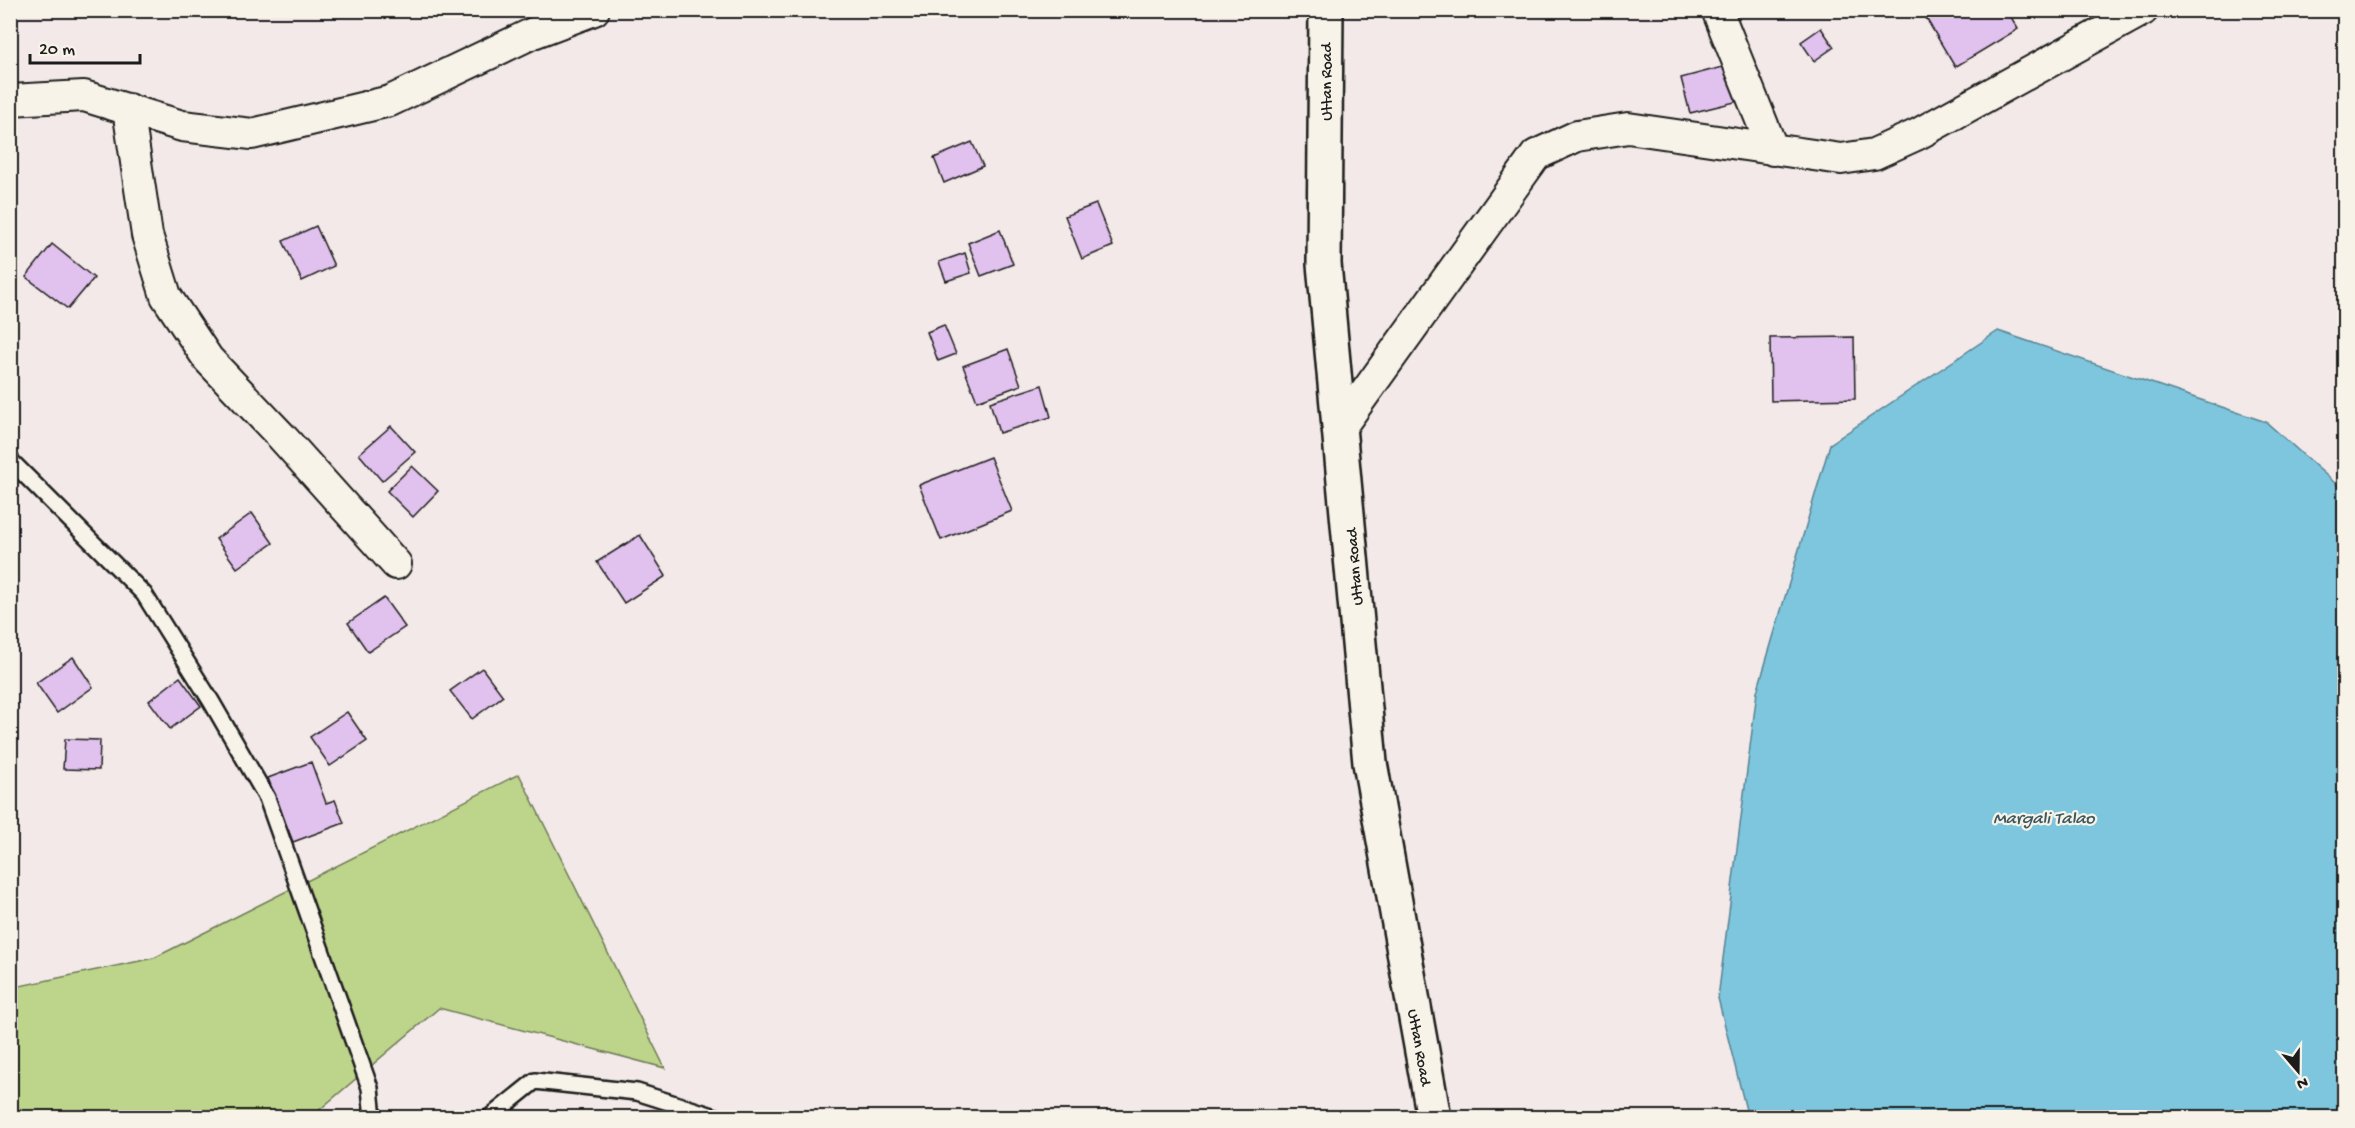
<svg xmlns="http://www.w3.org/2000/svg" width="2355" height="1128" viewBox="0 0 2355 1128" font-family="'Gochi Hand',sans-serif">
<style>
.green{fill:#bdd58b;stroke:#6c7854;stroke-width:1.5}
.water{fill:#7ec6de;stroke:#578290;stroke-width:1.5}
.building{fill:#e1c1ee;stroke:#1c1c1c;stroke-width:1.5}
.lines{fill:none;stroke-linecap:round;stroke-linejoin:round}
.service-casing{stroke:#1c1c1c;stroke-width:20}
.minor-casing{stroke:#1c1c1c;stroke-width:34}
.secondary-casing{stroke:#1c1c1c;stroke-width:38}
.service{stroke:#f7f3e8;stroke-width:15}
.minor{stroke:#f7f3e8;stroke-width:30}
.secondary{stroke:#f7f3e8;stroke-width:33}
.labels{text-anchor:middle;stroke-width:4.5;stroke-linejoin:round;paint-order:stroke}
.street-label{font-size:16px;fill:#1c1c1c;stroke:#f7f3e8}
.water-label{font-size:18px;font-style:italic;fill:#3e5860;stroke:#f7f3e8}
</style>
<rect width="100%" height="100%" fill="#f3e9e9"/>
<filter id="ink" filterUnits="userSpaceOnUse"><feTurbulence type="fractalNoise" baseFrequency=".0167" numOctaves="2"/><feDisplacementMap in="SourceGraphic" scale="12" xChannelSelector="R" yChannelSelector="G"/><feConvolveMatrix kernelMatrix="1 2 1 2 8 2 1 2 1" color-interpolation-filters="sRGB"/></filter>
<g filter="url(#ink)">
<path class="green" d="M519,774L665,1068L439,1008L311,1117H11L10,988L154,958Z"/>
<path class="water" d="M1998,331L2266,422L2344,491V1117L1750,1118L1747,1114L1718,998L1757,692L1830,444Z"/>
<path class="building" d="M1928,10H2007L2018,29L1955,67L1923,13Z
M1821,28L1834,47L1814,61L1801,42Z
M1730,65L1739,101L1690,113L1681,78Z
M972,142L983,166L944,183L934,158Z
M1096,204L1113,246L1082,259L1065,216Z
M316,226L334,266L302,281L283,241Z
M1000,230L1013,264L981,276L968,243Z
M52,244L94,278L68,309L26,277Z
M965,253L971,273L946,281L939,262Z
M944,325L956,354L938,361L927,332Z
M1854,337L1855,399L1771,401L1770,338Z
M1008,349L1021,385L977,401L963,366Z
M1042,385L1051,417L999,433L990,402Z
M391,426L415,452L382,481L359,454Z
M990,457L1012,511L941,540L919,485Z
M412,466L438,491L413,517L387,491Z
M252,513L273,543L237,568L216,539Z
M640,535L666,576L624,603L597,562Z
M384,598L405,627L368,652L348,623Z
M73,657L93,687L57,713L36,683Z
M482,668L503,696L472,719L450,691Z
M180,677L201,706L170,729L149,701Z
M347,712L367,741L330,766L310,737Z
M65,739L100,740L99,770L63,769Z
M311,762L326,803L335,800L344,823L293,842L268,778Z"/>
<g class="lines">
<g class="service-casing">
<path id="service" d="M10,460L144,594L211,701L267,798L370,1088L373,1118
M489,1118L535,1081L637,1092L719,1118"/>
</g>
<g class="minor-casing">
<path id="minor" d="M1717,10L1773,150
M10,100L84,96L182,126L252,134L390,101L533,33L594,10
M128,109L147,235L166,296L208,359L282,437L396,564
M1340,428L1536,155L1577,136L1628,128L1841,159L1874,154L1918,134L2143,10"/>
</g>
<g class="secondary-casing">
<path id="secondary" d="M1326,10L1324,264L1370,763L1434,1118"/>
</g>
<use href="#service" class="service"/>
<use href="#minor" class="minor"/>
<use href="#secondary" class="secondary"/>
</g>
</g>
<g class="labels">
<g class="street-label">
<text transform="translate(1325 82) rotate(-90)" y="6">Uttan Road</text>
<text transform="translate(1353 567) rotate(-95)" y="6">Uttan Road</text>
<text transform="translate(1421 1047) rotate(80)" y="6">Uttan Road</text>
</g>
<g class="water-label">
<text x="2044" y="823">Margali Talao</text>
</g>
</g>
<rect width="2355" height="1128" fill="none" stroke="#f7f3e8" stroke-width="36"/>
<rect x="18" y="18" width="2319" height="1092" fill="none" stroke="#1c1c1c" stroke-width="2" filter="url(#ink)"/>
<g transform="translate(2298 1071) rotate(160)" stroke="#f7f3e8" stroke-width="4.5" paint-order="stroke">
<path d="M0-4.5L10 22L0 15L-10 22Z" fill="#1c1c1c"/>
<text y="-9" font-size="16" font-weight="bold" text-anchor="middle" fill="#1c1c1c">N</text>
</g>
<path d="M30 54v9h110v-9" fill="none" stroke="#1c1c1c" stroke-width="3"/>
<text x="39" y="54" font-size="18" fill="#1c1c1c" stroke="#f7f3e8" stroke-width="4.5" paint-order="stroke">20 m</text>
</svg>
